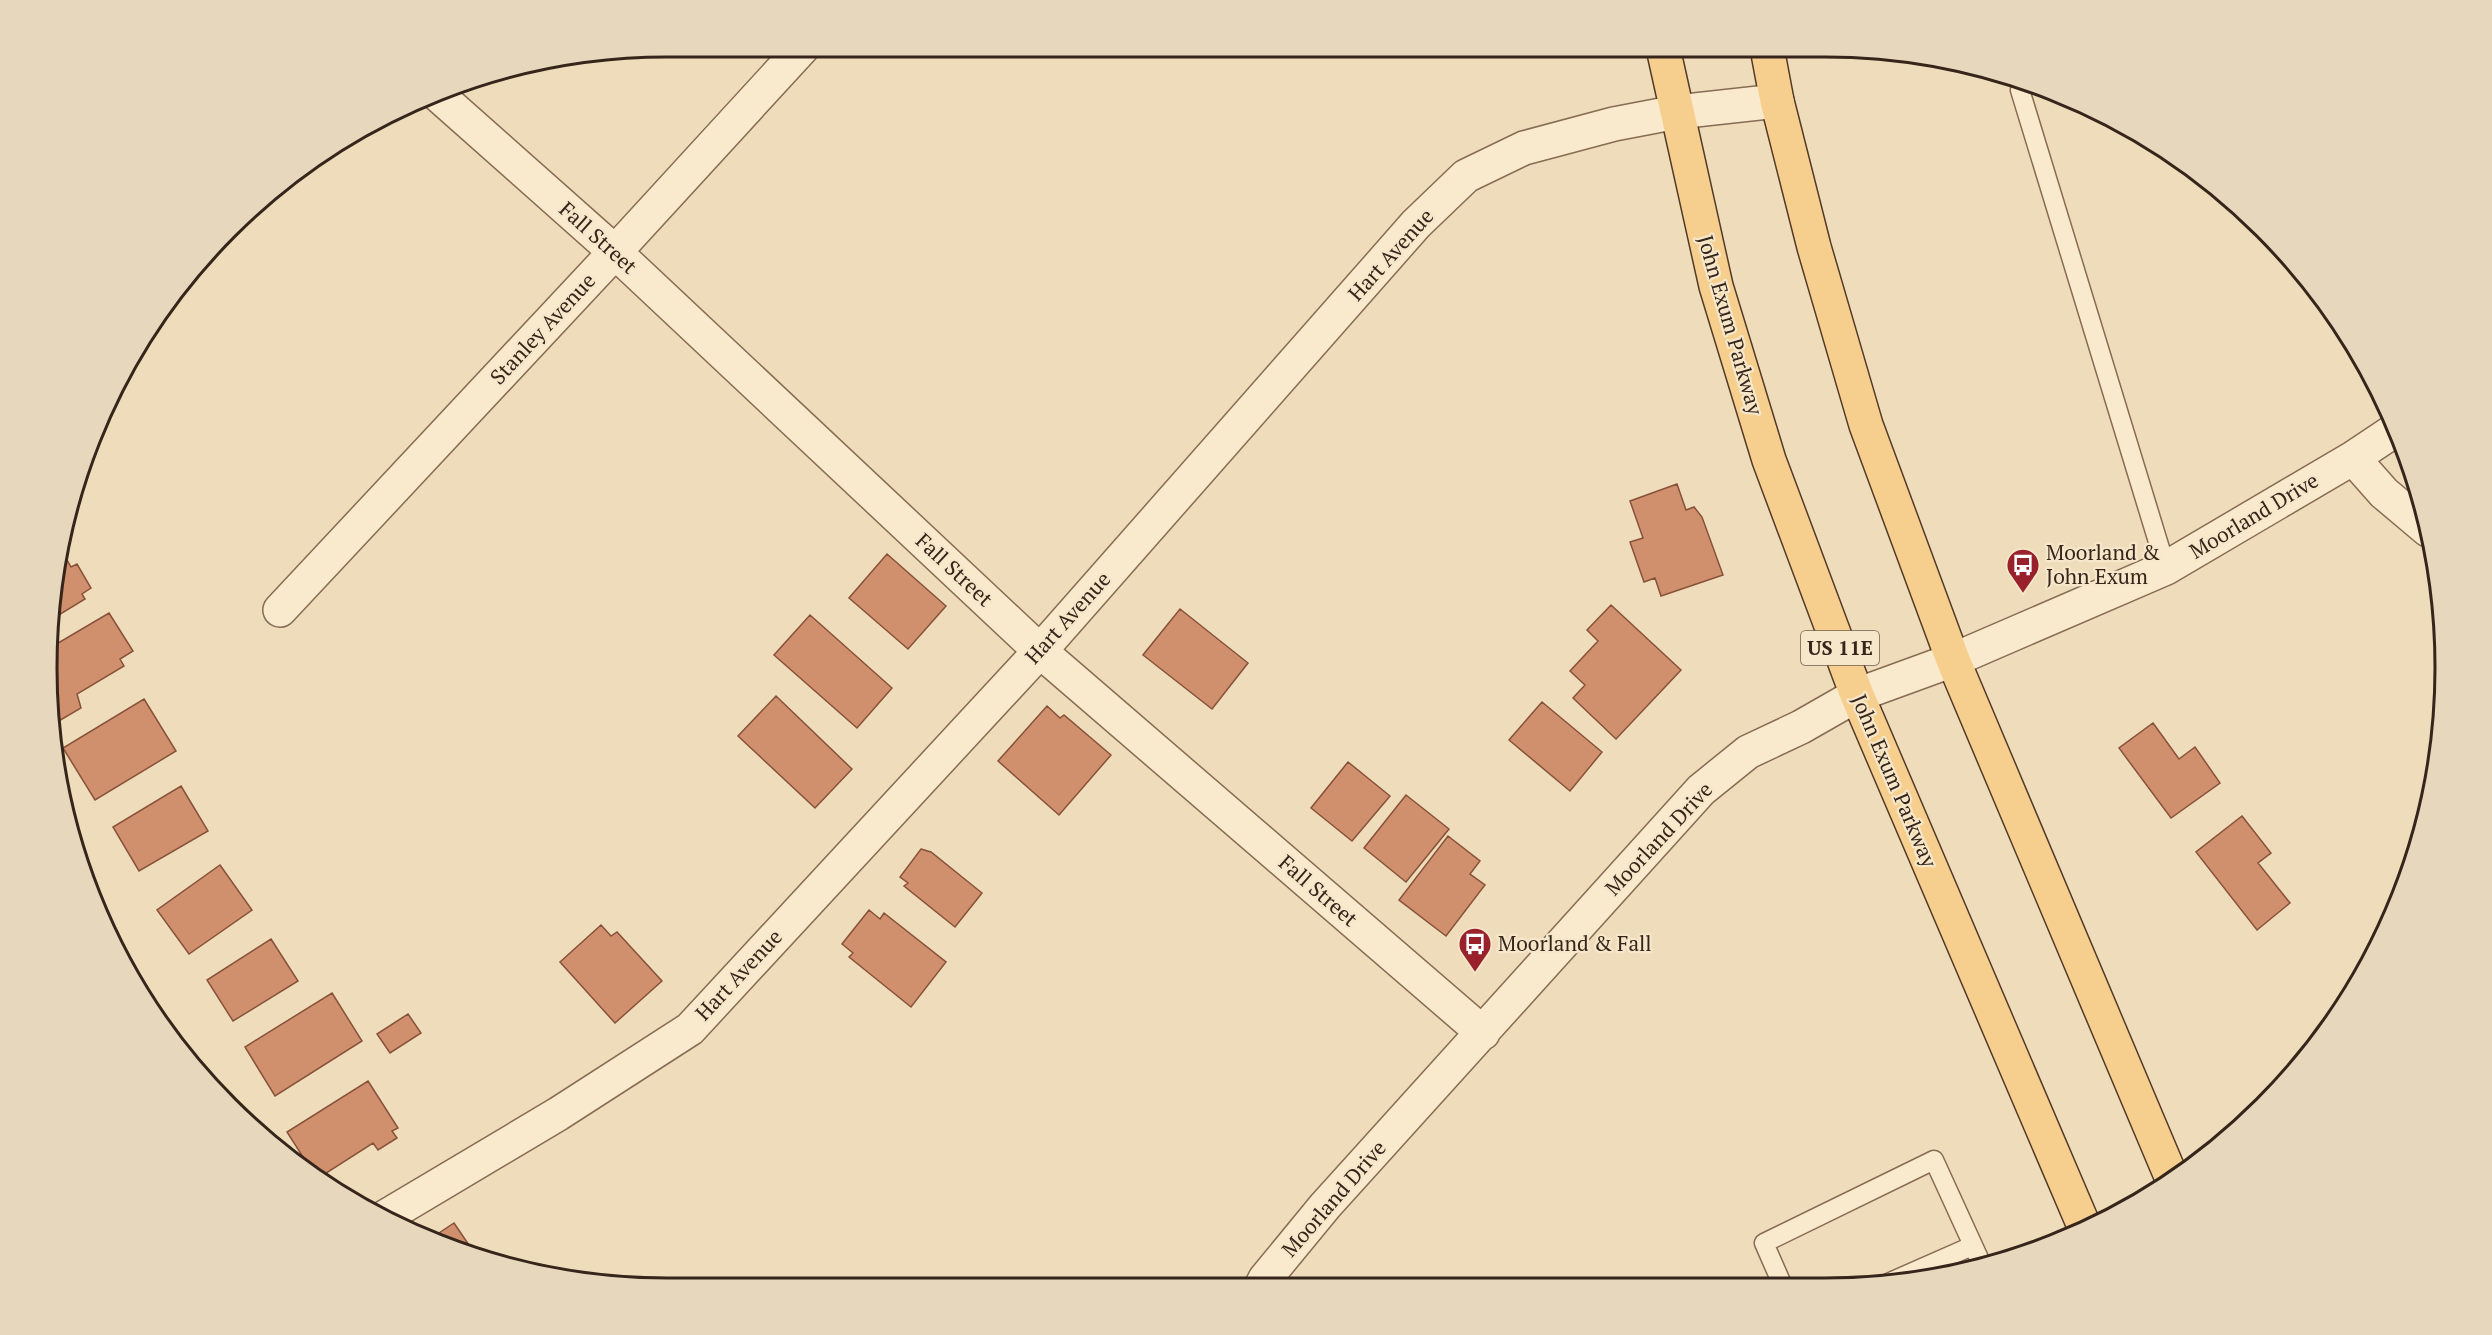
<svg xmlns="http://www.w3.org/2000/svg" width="2492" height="1335" viewBox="0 0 2492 1335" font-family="'PT Serif',serif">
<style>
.building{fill:#d0906e;stroke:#875239;stroke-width:1.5}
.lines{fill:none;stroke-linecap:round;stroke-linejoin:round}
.lane-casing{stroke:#876b54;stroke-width:21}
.street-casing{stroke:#876b54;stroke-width:36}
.primary-casing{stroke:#543a29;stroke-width:36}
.lane{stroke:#faeacd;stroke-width:18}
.street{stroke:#faeacd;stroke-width:33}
.primary{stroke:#f6cf8e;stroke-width:33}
.labels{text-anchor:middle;stroke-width:4.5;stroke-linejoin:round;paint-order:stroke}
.shield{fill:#f7e7ca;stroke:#6f5f4f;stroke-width:1.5}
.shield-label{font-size:20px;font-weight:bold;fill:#35251a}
.street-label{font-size:21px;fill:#35251a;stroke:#f7e7ca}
.poi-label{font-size:21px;fill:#35251a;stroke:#f7e7ca;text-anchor:start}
.rim{fill:none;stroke:#35251a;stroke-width:3}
</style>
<rect width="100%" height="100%" fill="#efdcba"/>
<path class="building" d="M1677,484L1686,510L1694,507L1702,517L1723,575L1661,596L1655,578L1644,582L1630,542L1643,538L1630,501Z
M61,549L71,567L77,564L91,588L82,594L85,599L49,621Z
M887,554L946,606L908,649L849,598Z
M1611,605L1681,670L1616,739L1573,698L1585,685L1570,671L1598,641L1587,630Z
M1180,609L1248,663L1212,709L1143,655Z
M109,613L133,651L120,659L124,666L77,694L81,708L52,725L48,708V649Z
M810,615L892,688L857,728L774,655Z
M776,696L852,769L815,808L738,736Z
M144,699L176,751L95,800L63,748Z
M1542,702L1602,752L1570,791L1509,740Z
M1047,706L1060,718L1064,715L1111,755L1059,815L998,761Z
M2153,723L2179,759L2195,747L2220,783L2171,818L2119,748Z
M1348,762L1390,796L1352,841L1311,808Z
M181,786L208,831L139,871L113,827Z
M1406,795L1449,829L1406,882L1364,848Z
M2242,816L2271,853L2258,863L2290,903L2257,930L2196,852Z
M1448,836L1480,861L1470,874L1485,885L1446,936L1399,900Z
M921,849L931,852L982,893L955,927L904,886L908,883L900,877Z
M220,865L252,910L189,954L157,910Z
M869,910L880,919L884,913L946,962L911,1007L849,957L853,953L842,944Z
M601,925L611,936L617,932L662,981L615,1023L560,962Z
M271,939L298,981L233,1021L207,980Z
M332,993L362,1041L275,1096L245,1047Z
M408,1014L421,1033L390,1053L377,1034Z
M368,1081L398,1128L392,1131L397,1138L378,1150L373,1143L317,1179L287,1132Z
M454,1223L475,1254L433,1237Z"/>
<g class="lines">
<g class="lane-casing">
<path id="lane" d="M2020,90L2166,568
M1888,1283L1972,1246
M1782,1284L1764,1243L1934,1160L1982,1265"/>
</g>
<g class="street-casing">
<path id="street" d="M437,94L615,252L1040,651L1483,1033
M2353,458L2384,493L2428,530
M280,610L615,252L803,47
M385,1217L558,1114L690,1029L1040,651L1416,224L1466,176L1524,148L1614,124L1677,112L1777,101
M1262,1285L1265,1279L1325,1206L1701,790L1748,752L1801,727L1857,695L1953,660L2166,568L2353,458L2395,430"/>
</g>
<g class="primary-casing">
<path id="primary" d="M1663,48L1716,286L1769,460L1857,695L2084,1226
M1767,48L1777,101L1814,247L1866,425L1953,660L2173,1181"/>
</g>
<use href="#lane" class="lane"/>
<use href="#street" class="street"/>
<use href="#primary" class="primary"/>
</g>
<defs>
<g id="bus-pin" transform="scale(1.725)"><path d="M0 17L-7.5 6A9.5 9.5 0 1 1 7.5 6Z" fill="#98212b" stroke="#f7e7ca"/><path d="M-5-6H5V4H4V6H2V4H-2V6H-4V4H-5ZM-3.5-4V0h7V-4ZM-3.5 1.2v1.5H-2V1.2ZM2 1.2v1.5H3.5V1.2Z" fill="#fff"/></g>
</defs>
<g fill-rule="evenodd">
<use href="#bus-pin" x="2023" y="565"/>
<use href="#bus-pin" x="1475" y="944"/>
</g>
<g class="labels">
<rect class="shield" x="1801" y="631" width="78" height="34" rx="4.5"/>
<g class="shield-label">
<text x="1840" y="655">US 11E</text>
</g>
<g class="street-label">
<text transform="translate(598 238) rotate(42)" y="7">Fall Street</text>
<text transform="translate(1391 255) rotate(-48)" y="7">Hart Avenue</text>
<text transform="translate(1730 325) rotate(74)" y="7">John Exum Parkway</text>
<text transform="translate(543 329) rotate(-47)" y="7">Stanley Avenue</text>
<text transform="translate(2254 516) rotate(-31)" y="7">Moorland Drive</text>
<text transform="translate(954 570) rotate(43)" y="7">Fall Street</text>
<text transform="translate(1068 618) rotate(-48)" y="7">Hart Avenue</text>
<text transform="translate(1894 781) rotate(67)" y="7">John Exum Parkway</text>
<text transform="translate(1659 839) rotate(-47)" y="7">Moorland Drive</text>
<text transform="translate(1318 891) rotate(41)" y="7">Fall Street</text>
<text transform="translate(739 975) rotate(-47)" y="7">Hart Avenue</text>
<text transform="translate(1334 1199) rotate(-49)" y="7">Moorland Drive</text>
</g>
<g class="poi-label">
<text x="2046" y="560">Moorland &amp;<tspan x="2046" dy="24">John Exum</tspan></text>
<text x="1498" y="951">Moorland &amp; Fall</text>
</g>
</g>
<path d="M0 0H2492V1335H0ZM667 57H1825A610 610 0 0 1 2435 667V668A610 610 0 0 1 1825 1278H667A610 610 0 0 1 57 668V667A610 610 0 0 1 667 57Z" fill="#e7d7bc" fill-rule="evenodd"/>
<path class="rim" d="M667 57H1825A610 610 0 0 1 2435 667V668A610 610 0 0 1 1825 1278H667A610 610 0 0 1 57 668V667A610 610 0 0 1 667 57Z"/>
</svg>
